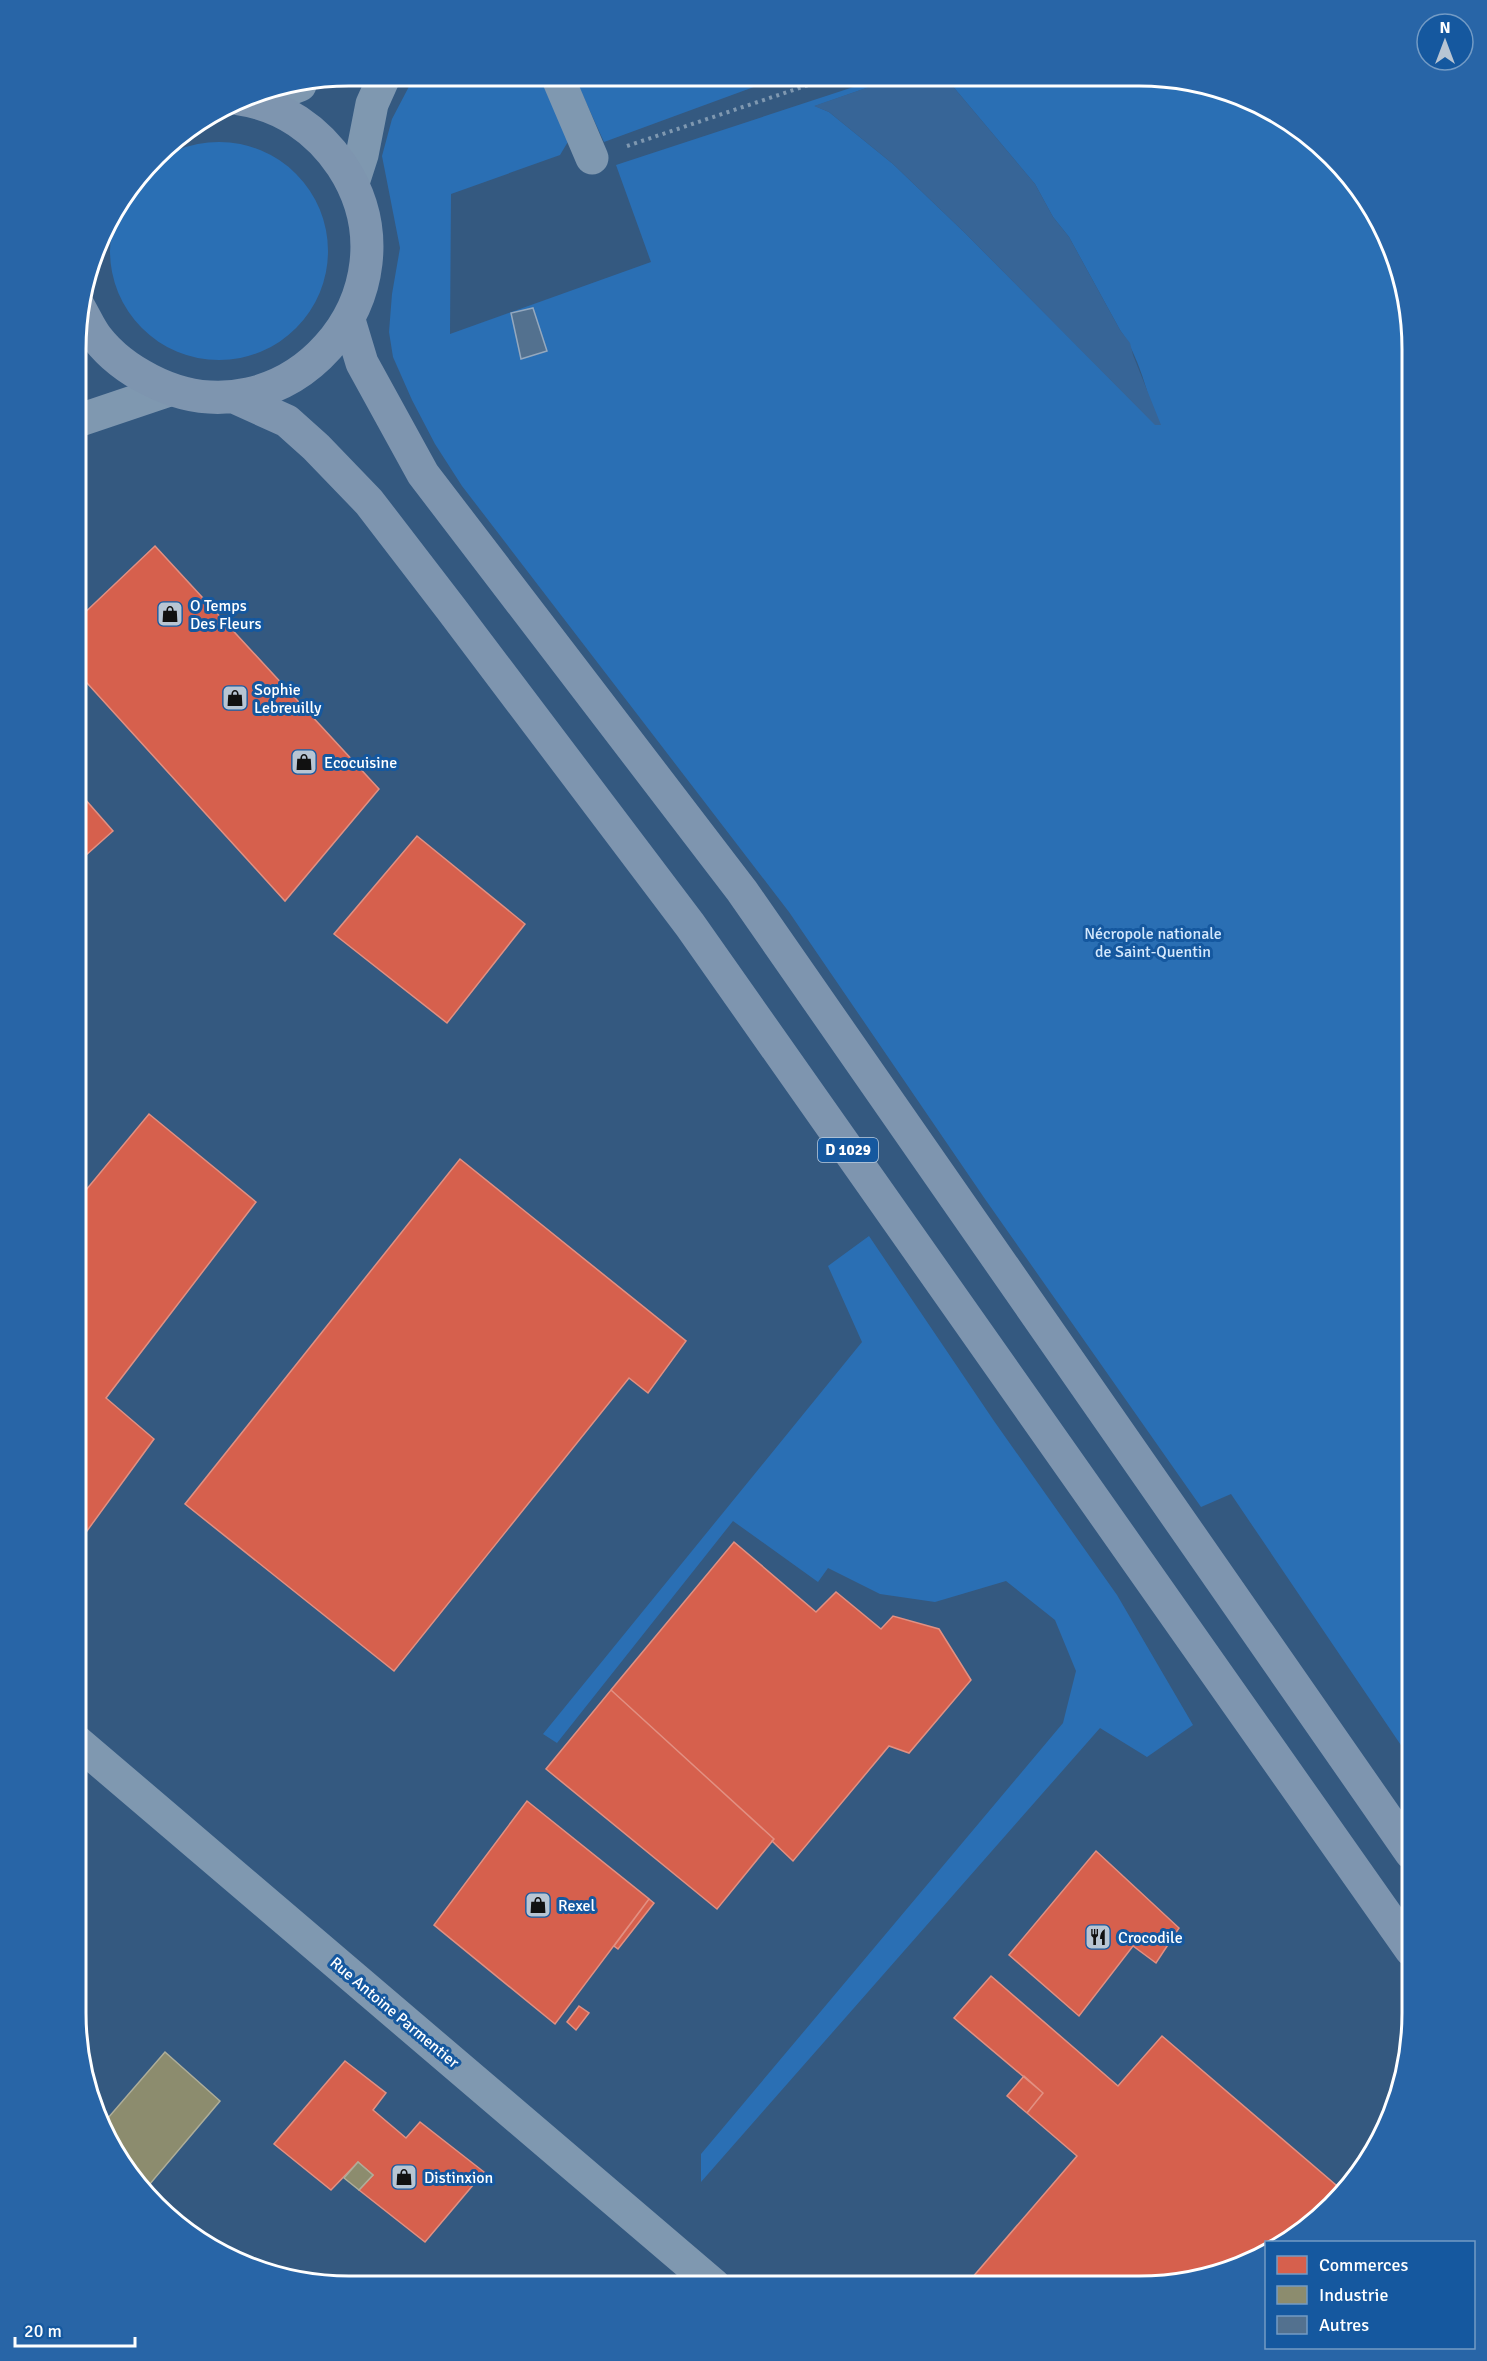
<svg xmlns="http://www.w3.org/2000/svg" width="1487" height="2361" viewBox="0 0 1487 2361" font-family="Signika,sans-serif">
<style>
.green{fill:#2a6fb4}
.water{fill:#376597}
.shops{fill:#d6604d;stroke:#e29082;stroke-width:1.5}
.industry{fill:#8c8c6e;stroke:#aeae9a;stroke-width:1.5}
.building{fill:#53718f;stroke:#94a8be;stroke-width:1.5}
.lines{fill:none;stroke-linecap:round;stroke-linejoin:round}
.path{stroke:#7f98b0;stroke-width:4;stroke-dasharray:3 4.5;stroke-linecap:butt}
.minor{stroke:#7f98b0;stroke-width:33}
.major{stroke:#7e95af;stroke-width:33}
.labels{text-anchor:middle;stroke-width:6;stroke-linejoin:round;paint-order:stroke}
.shield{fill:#15589f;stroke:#b9cde2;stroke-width:1.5}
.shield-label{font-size:15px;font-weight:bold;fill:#fff}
.poi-label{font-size:16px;fill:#fff;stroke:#15589f;text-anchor:start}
.park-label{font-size:16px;fill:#d5e9fd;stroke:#15589f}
.street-label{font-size:16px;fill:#fff;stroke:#15589f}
.rim{fill:none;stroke:#fff;stroke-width:3}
</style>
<rect width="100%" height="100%" fill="#345980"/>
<path class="green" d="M415,75L544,76L569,140L560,155L451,194L450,334L651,262L616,165L884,77H898L815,106L829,112L893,164L965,233L1156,425C1149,395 1138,354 1120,330L1069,237L1053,217L1035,184L945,77H1174L1243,96L1305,132L1356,182L1391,244L1412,349L1411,1760L1231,1494L1201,1507L985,1199L789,912L462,486L435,444L412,400L393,357L389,332L392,294L400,248L382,156L392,119Z
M574,76H784L604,142Z
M110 251a109 109 0 1 1 218 0a109 109 0 1 1-218 0Z
M869,1236L994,1421L1117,1595L1193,1725L1147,1757L1100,1728L701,2182V2154L1063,1723L1076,1671L1055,1620L1006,1581L935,1602L880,1594L828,1568L818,1582L733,1521L557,1743L543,1734L862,1342L828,1266Z"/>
<path class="water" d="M898,77H945L1035,184L1053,217L1069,237L1120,330L1130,343L1133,355L1161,425H1155L965,233L893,164L829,112L814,106Z"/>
<path class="shops" d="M155,546L379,789L285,901L77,672V620Z
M77,790L113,831L77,863Z
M417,836L525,924L447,1023L334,934Z
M149,1114L256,1202L106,1398L154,1439L76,1546V1202Z
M460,1159L686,1341L648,1393L629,1378L394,1671L185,1504Z
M734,1542L816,1612L836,1592L881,1629L893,1616L939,1629L971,1680L909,1753L889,1746L793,1861L772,1841L774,1839L611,1690Z
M611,1690L774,1839L717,1909L546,1769Z
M527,1801L649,1899L555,2024L434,1925Z
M1096,1851L1179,1928L1156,1963L1133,1946L1079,2016L1009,1955Z
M649,1899L654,1903L618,1949L614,1946Z
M991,1976L1118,2086L1162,2036L1343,2191L1305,2230L1282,2242H1266V2252L1243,2265L1139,2286H965L1077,2156L1027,2113L1043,2093L954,2018Z
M579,2006L589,2013L576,2030L567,2022Z
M345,2061L386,2093L373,2110L406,2138L420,2122L484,2172L425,2242L359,2190L373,2175L358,2162L331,2190L274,2144Z
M1024,2076L1043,2093L1027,2113L1007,2096Z"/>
<path class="industry" d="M165,2052L220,2101L144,2191L132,2179L101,2126Z
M358,2162L373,2175L359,2190L344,2178Z"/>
<path class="building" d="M533,308L547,351L521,359L511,313Z"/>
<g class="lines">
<path class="path" d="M627,146L835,76"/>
<path class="minor" d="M557,76L592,158
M256,102L300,85
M353,183L362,155L372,104L385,75
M77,421L169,390
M75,1740L714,2285"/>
<path class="major" d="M79,307C85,317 90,329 97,338C111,356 130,370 150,380C285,450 425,293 342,166C318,130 282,105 239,99
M349,320L362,363L423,474L742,891L1411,1853
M234,397L287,421L316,447L369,502L452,610L690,925L1411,1950"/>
</g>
<defs>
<g id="shop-square" transform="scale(1.35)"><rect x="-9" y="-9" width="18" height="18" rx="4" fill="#b8c5d3" stroke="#15589f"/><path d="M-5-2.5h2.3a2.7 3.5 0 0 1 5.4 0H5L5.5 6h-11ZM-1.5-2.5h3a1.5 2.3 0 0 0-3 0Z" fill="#111"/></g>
<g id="restaurant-square" transform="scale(1.35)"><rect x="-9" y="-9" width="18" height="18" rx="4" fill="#b8c5d3" stroke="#15589f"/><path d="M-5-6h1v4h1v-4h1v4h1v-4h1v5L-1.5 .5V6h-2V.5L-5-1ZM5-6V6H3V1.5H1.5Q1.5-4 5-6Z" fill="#111"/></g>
</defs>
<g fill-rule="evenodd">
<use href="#shop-square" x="170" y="614"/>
<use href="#shop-square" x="235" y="698"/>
<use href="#shop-square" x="304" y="762"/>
<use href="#shop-square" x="538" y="1905"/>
<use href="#restaurant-square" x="1098" y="1937"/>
<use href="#shop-square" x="404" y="2177"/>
</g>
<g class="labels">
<rect class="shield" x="818" y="1138" width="60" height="24" rx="4.5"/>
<g class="shield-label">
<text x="848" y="1155">D 1029</text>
</g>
<g class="poi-label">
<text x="190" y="611">O Temps<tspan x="190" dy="18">Des Fleurs</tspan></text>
<text x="254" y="695">Sophie<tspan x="254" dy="18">Lebreuilly</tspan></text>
<text x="324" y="768">Ecocuisine</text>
<text x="558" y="1911">Rexel</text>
<text x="1118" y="1943">Crocodile</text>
<text x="424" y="2183">Distinxion</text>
</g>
<g class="park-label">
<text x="1153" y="939">Nécropole nationale<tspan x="1153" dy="18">de Saint-Quentin</tspan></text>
</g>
<g class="street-label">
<text transform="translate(395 2012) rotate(40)" y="6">Rue Antoine Parmentier</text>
</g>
</g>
<path d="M0 0H1487V2361H0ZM349 86H1139A263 263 0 0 1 1402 349V2013A263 263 0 0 1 1139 2276H349A263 263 0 0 1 86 2013V349A263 263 0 0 1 349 86Z" fill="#2865a7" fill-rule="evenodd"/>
<path class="rim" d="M349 86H1139A263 263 0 0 1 1402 349V2013A263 263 0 0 1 1139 2276H349A263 263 0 0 1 86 2013V349A263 263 0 0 1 349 86Z"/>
<rect x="1265" y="2241" width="210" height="108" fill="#15589f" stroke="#739bc5" stroke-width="1.5"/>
<rect x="1277" y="2256" width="30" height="18" fill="#d6604d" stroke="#739bc5" stroke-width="1.5"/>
<text x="1319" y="2271" font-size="18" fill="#ffffff">Commerces</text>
<rect x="1277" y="2286" width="30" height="18" fill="#8c8c6e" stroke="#739bc5" stroke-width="1.5"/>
<text x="1319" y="2301" font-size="18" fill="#ffffff">Industrie</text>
<rect x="1277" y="2316" width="30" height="18" fill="#53718f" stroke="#739bc5" stroke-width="1.5"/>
<text x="1319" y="2331" font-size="18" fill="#ffffff">Autres</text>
<g transform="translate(1445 42)"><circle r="28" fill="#15589f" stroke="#739bc5" stroke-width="1.5"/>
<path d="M0-4.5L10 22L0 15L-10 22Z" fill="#b8c5d3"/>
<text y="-9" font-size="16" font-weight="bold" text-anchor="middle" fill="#ffffff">N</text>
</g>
<path d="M15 2337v9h120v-9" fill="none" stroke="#ffffff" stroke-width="3"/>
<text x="24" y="2337" font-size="18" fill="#ffffff" stroke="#15589f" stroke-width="4.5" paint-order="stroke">20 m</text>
</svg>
